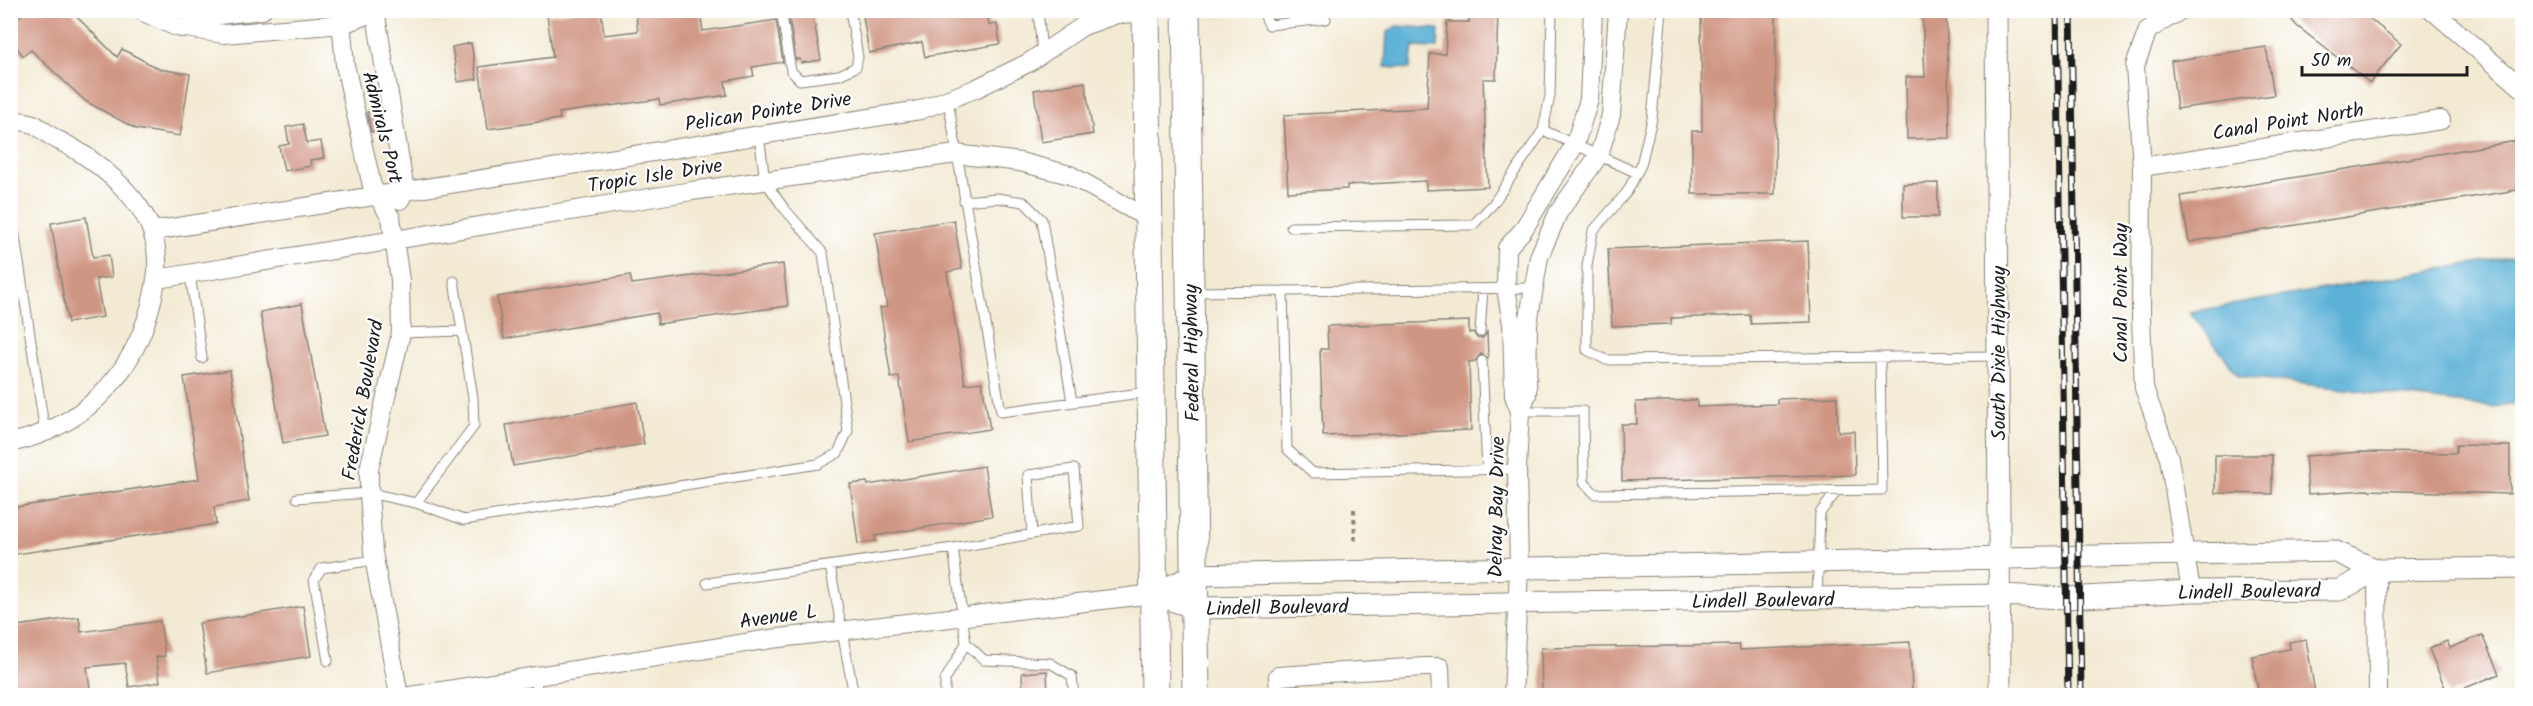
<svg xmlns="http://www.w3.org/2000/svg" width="2533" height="706" viewBox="0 0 2533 706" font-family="Kalam,sans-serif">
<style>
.water{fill:#5bb1d7;stroke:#3c667a;stroke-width:1.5}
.building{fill:#d09684}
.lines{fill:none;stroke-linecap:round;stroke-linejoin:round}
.service-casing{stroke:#888378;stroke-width:11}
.minor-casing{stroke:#888378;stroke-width:20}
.tertiary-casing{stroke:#888378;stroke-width:23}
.primary-casing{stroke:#888378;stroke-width:29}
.path{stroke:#888378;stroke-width:4;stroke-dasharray:4.5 4.5;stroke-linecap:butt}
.service{stroke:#fff;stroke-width:9}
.minor{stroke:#fff;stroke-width:18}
.tertiary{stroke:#fff;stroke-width:21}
.primary{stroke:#fff;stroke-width:27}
.rail-casing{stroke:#1c1c1c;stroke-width:7}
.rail{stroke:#fff;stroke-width:4.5;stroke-dasharray:14;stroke-linecap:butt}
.labels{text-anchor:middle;stroke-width:4.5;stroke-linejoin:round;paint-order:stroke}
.street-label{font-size:20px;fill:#1c1c1c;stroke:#fff}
</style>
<rect width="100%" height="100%" fill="#fff"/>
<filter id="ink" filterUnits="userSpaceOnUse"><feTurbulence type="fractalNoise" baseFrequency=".0167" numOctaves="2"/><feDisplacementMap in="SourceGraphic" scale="12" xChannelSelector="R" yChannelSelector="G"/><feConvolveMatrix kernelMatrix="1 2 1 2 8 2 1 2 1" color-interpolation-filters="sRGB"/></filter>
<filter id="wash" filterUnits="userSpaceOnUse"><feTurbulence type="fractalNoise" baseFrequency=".008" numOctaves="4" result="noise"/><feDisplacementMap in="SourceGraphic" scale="24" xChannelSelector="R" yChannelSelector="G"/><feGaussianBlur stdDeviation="1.35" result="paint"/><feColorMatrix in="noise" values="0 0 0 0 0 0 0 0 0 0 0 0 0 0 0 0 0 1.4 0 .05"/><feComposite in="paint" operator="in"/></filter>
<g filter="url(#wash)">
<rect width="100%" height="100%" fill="#f3ead4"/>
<path class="water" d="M1397,26L1439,29L1438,48L1413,47L1410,69L1385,67L1387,33Z
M2522,255V404L2491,407L2239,376L2190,312Z"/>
<g id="blocks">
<path class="building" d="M29,10H70L117,57L122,49L159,69L190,74L180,136L136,129L85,101L31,50L23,56L10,38V23Z
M583,10H601L604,35L638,31L635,10H700L703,31L776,20L783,62L752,67L754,76L725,81L727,95L660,105L659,99L559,113L560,119L488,129L479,67L553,57L547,15Z
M791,10H812L821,60L801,63L800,59L796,60L789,18H793Z
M862,10H987L989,25L997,24L1000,44L925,57L922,42L869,53Z
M1469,10H1498L1496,79H1483L1488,187L1426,190V181L1347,185V189L1288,192L1284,115L1427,108L1430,54H1445L1447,22H1469Z
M1701,10H1776L1775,194H1692V131H1702Z
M1922,10H1946L1950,138L1907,139L1906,77H1925Z
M2283,10H2359L2401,44L2370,83L2297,26Z
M471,43L477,79L458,82L452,47Z
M2266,47L2274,95L2177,109L2171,61Z
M1085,82L1093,134L1041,142L1034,90Z
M380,110L383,130L371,132L367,112Z
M303,124L307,143L321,141L324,158L310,160L311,166L284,171L279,146L289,144L286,127Z
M2523,140V189L2189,242L2181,196Z
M1938,183V217H1903V184Z
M86,217L93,257L109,255L112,277L96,279L103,317L68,323L51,223Z
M954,220L962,269L947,272L965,384L982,382L990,429L909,442L899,377L891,378L880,308L887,307L875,233Z
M1808,241L1811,322L1751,324L1750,315L1671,318V324L1612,326L1608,249Z
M783,264L788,306L658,324L657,313L504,339L497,297L630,275L632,284Z
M302,304L325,436L283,443L260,312Z
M1469,321V333L1473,332L1477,338H1483L1487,332L1488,358L1481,354L1475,361L1469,362L1471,430L1323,436L1320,349H1328L1327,326Z
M230,370L249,501L214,507L216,524L10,555V508L199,479L184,377Z
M1837,397L1838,432L1854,431L1855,475L1622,481L1621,424H1637L1636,402L1697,400V407L1777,404V399Z
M637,402L644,444L513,466L506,425Z
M2456,445L2510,446V494L2365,490L2308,494L2305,456L2361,452L2456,453Z
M2215,455H2272V494L2215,493Z
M984,466L992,516L875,536L876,541L858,544L850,484L867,482L868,485Z
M303,606L311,656L207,673L199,623Z
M79,617L81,632L160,621L165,656L156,657L160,682L129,687L125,663L87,667L91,696H10V627Z
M2482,635L2499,674L2448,695L2429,649L2447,641L2450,648Z
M2306,639L2315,693L2259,696L2252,656L2290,649L2289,642Z
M1910,642L1912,692L1845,696H1542L1541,648L1739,645L1740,650Z
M1047,671L1048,696H1023L1022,673Z"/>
</g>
</g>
<g filter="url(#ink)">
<use href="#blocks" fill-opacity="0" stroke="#888378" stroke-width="1.5"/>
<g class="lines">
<g class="service-casing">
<path id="service" d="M781,10L791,71L800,80L839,75L856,67L858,57L850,10
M1038,10L1042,53
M1082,10L1083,26
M1262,10L1269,25L1326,19
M1662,10L1652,119L1641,165L1627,192L1593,231L1587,266V350L1606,360L1998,356
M948,100L1001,412L1148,392
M1543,130L1637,173
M964,201L997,198L1024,202L1042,220L1072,402
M10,204L45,433
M1291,227L1473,225L1493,204L1543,130L1550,96L1552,10
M190,274L202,358
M1283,291L1534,288
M1194,292L1283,291L1287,449L1313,473L1517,469
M1480,332L1483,289
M401,333L462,331
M1482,361L1487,470
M1520,411H1583L1584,482L1595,494L1882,490L1880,357
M297,498L369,493L416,503L464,520L818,464L838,453L848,431L823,253L783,207L765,181L759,135
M416,503L474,426L473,398L454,281
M830,566L854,696
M707,583L953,548L1079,526L1074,469L1028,475L1032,534
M1817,599L1820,513L1837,491
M966,643L984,660L1050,663L1072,676L1074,696
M328,661L314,579L322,568L374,560
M535,676L538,696
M945,696V680L966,643L953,548"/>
</g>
<g class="minor-casing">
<path id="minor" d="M139,10L174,26L224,34L342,24L380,10
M340,10L345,65L372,186L391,218L400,280L401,333L369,469V493L373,552L399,696
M375,10L405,191L400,200
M2181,10L2148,30L2135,66L2142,167L2141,318L2144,388L2169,458L2191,591
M2432,10L2522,88
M181,28L210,16L262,10
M10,120C18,121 26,121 33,124C42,128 50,137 60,141C94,158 140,195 152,232C161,259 157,282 150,308C131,378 81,428 10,443
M2142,167L2441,120
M152,231L920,110L975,89L1028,63L1083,26L1117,14L1146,13
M157,279L692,191L956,154L1020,162L1070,175L1149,219
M1520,411L1514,396L1512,324L1506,288L1507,248L1523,230L1575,144L1589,100L1593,10
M2377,570L2378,696
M410,696L771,639L1154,594
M1279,696L1278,676L1425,667H1440L1441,696
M1513,696L1519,568L1517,469L1520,411L1527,395L1528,324L1539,257L1558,213L1599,155L1611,115L1618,10"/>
</g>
<g class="tertiary-casing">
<path id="tertiary" d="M1996,10L2000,696
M1154,594L1194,575L2334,551L2377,570L2522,568
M1154,594L1195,608L1999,595L2066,598L2191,591L2340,590L2377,570"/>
</g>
<g class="primary-casing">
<path id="primary" d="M1146,10L1155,696
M1186,10L1196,696"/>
</g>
<path class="path" d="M1354,509L1355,545"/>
<use href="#service" class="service"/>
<use href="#minor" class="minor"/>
<use href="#tertiary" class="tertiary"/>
<use href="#primary" class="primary"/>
<g class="rail-casing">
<path id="rail" d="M2057,10L2068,696
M2071,10L2081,696"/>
</g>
<use href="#rail" class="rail"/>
</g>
</g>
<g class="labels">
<g class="street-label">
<text transform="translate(768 111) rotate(-9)" y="7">Pelican Pointe Drive</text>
<text transform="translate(2288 121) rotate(-9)" y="7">Canal Point North</text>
<text transform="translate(383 127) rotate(76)" y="7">Admirals Port</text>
<text transform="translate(655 175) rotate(-9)" y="7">Tropic Isle Drive</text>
<text transform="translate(2120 293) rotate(-90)" y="7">Canal Point Way</text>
<text transform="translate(1191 353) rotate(-91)" y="7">Federal Highway</text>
<text transform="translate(1998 353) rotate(-90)" y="7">South Dixie Highway</text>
<text transform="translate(362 400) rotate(-80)" y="7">Frederick Boulevard</text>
<text transform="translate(1496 507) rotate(-89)" y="7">Delray Bay Drive</text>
<text transform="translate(2249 591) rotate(-1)" y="7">Lindell Boulevard</text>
<text transform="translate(1763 600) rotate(-1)" y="7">Lindell Boulevard</text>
<text transform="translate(1277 607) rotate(-1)" y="7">Lindell Boulevard</text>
<text transform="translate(778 616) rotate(-8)" y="7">Avenue L</text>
</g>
</g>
<rect width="2533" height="706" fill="none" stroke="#fff" stroke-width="36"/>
<path d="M2302 66v9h165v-9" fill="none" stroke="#1c1c1c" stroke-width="3"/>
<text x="2311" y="66" font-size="18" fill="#1c1c1c" stroke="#ffffff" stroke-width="4.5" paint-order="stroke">50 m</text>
</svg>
